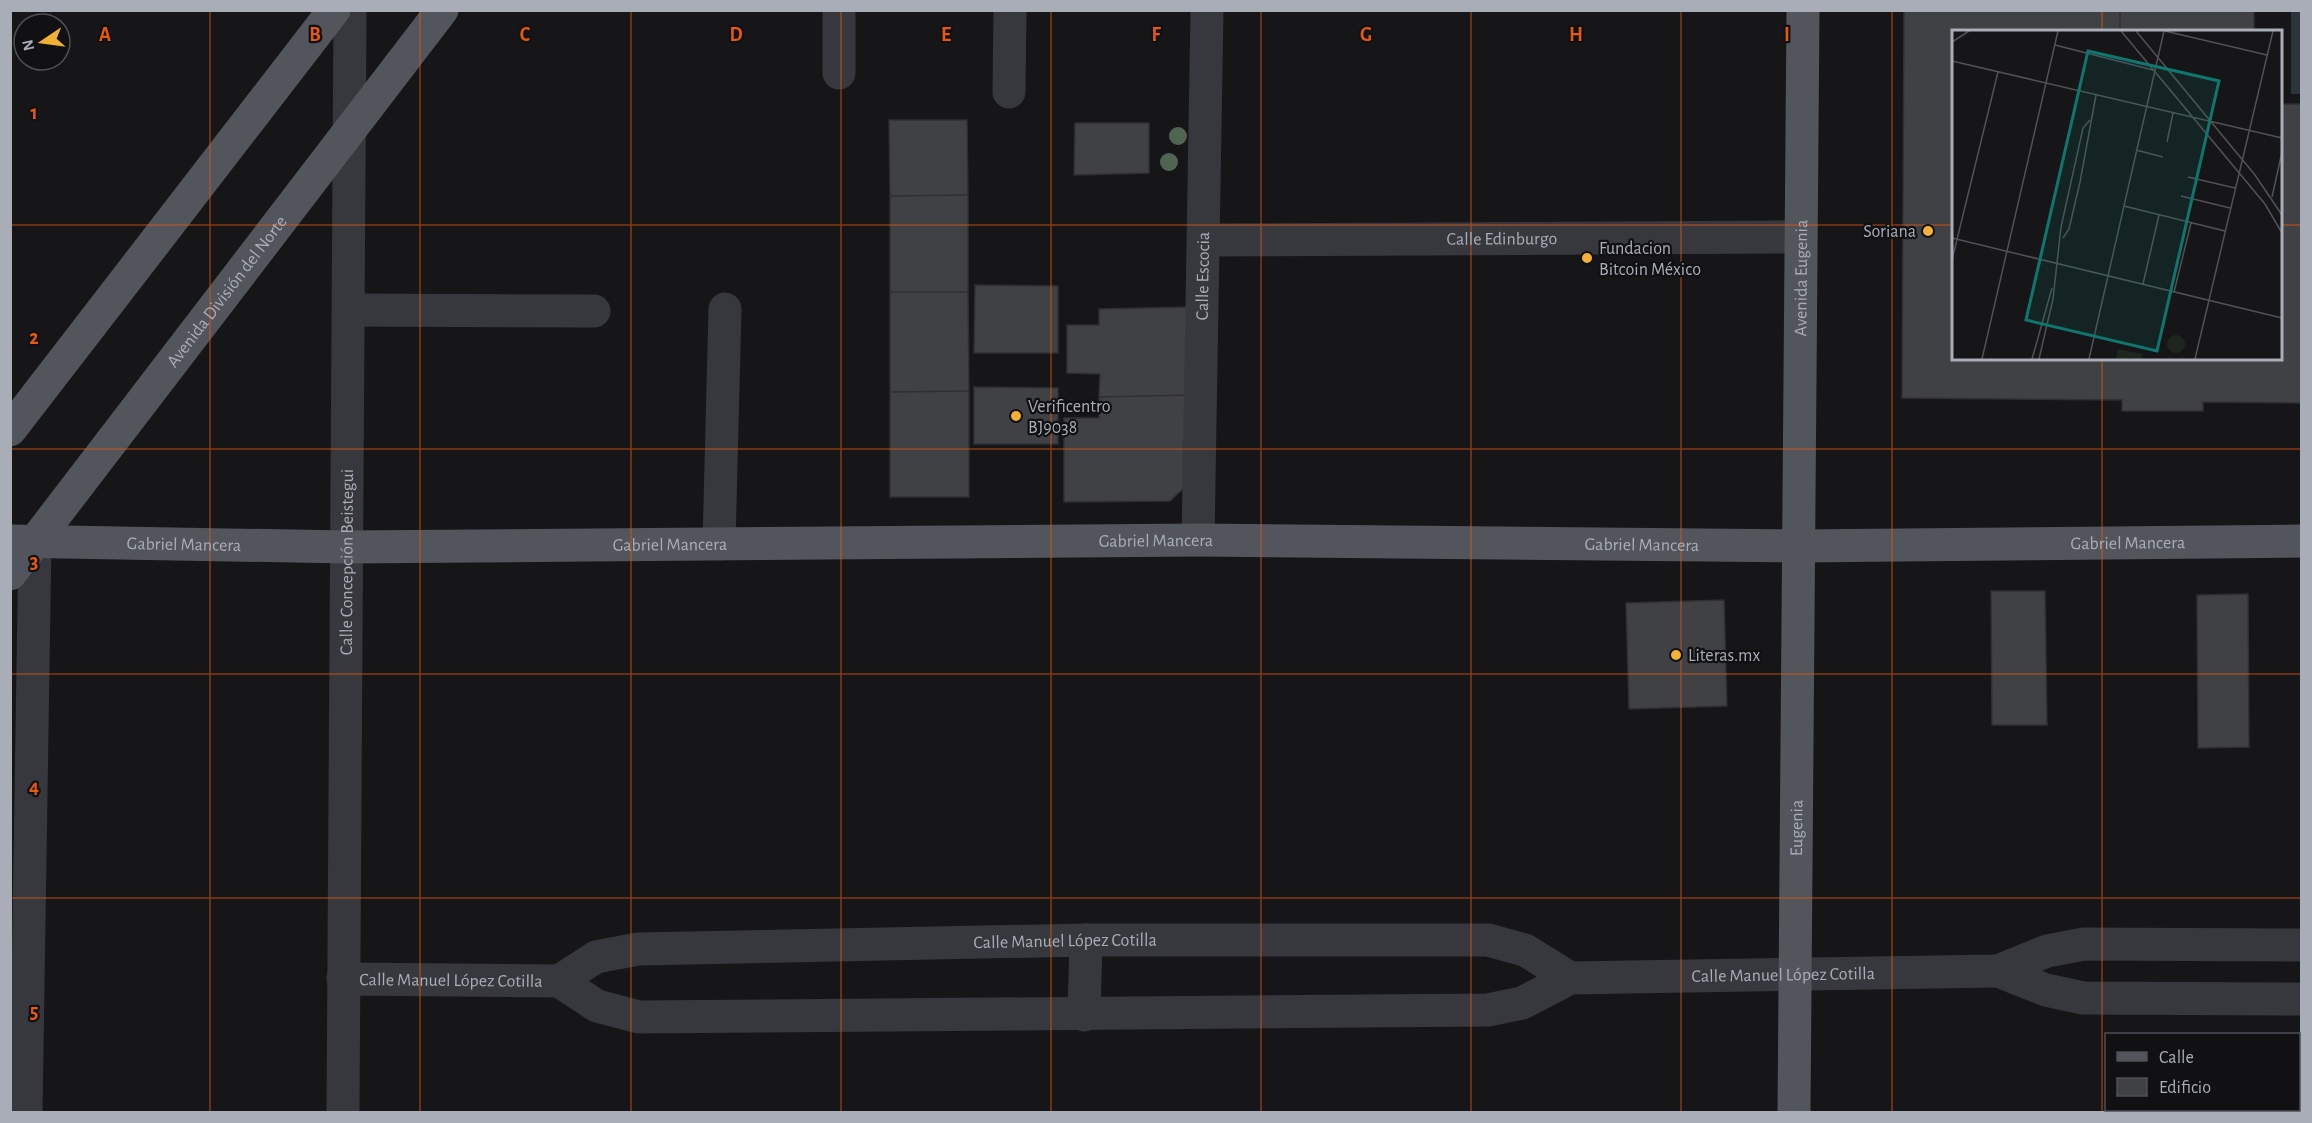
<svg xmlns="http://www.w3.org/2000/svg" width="2312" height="1123" viewBox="0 0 2312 1123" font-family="'Alegreya Sans',sans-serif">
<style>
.water{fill:#2c353c}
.building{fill:#404145;stroke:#303034;stroke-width:1.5}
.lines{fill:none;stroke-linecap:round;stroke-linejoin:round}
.minor{stroke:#37383d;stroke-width:33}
.major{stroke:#53555c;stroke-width:33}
.tree{fill:#506452}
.grid{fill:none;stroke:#e8590c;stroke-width:1.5;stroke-opacity:0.55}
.poi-dot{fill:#f2b134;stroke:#111113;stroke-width:2}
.labels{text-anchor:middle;stroke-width:4.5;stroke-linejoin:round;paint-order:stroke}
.poi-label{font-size:18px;fill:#a8adb8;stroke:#111113;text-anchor:start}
.street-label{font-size:18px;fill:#a8adb8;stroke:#111113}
.inset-road{fill:none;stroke:#505258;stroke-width:1.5}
.view{fill:#0f766e;fill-opacity:0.15;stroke:#0f766e;stroke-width:3}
.inset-edge{fill:none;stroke:#a8adb8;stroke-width:3}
.grid-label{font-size:20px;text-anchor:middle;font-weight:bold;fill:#e8590c;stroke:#111113;stroke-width:4.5;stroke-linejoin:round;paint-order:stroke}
</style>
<rect width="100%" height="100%" fill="#161618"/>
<path class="water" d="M2291,11H2301V94H2291Z"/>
<path class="building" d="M1904,10H2120V32H1954V358H2280V104H2302V403L2203,402V411H2122V400L1902,398Z
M2120,10H2254V32H2120Z
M889,120H967L968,195L890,196Z
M1075,123H1149V173L1074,175Z
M968,195V292H890V196Z
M975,285L1058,286V353H974Z
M890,292H968L969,391L890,392Z
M1189,307L1190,395L1099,397L1100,374L1067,373V325H1099V309Z
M974,387L1058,388V444H974Z
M969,391V497H890V392Z
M1190,395L1188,484L1170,501L1064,502V418H1099V397Z
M1991,591H2045L2047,725H1992Z
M2248,594L2249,747L2198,748L2197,595Z
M1724,600L1727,706L1629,709L1626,603Z
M2145,1110H2285V1112H2145Z"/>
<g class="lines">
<g class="minor">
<path d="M839,73V10"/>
<path d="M1009,92L1010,10"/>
<path id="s1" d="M1204,240L1801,237"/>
<path d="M349,310L594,311"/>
<path id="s2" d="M1198,540L1207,10"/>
<path d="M719,544L725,309"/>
<path d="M1998,971L2046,990L2083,998L2302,999"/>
<path id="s3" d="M343,979L559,981L596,957L638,949L1086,940H1488L1525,950L1570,978"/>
<path id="s4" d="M559,981L597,1006L639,1017L1488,1010L1522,1003L1570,978L1998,971L2047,951L2084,944L2302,945"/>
<path d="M1084,1015L1086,940"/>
<path d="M26,1112L35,541"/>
<path id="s5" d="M343,1112L350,10"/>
</g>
<g class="major">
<path d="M10,430L334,10"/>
<path id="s6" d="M10,541L347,547L1198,540L1797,546L2302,541"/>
<path id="s7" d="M10,574L442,10"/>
<path id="s8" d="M1794,1112L1803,10"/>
</g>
</g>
<g class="tree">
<circle cx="1178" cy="136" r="9"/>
<circle cx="1169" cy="162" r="9"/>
</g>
<path class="grid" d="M210,10V1112M420,10V1112M631,10V1112M841,10V1112M1051,10V1112M1261,10V1112M1471,10V1112M1681,10V1112M1892,10V1112M2102,10V32M10,225H1954M2280,225H2302M2102,358V1112M10,449H2302M10,674H2302M10,898H2302"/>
<g class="poi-dot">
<circle cx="1928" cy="231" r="6"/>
<circle cx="1587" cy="258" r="6"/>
<circle cx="1016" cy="416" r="6"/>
<circle cx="1676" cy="655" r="6"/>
</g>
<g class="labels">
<g class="poi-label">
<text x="1916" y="237" text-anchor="end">Soriana</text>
<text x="1599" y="254">Fundacion<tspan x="1599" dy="21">Bitcoin México</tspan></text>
<text x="1028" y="412">Verificentro<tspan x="1028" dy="21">BJ9038</tspan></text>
<text x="1688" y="661">Literas.mx</text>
</g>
<g class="street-label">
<text dy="6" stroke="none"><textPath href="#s1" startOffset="298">Calle Edinburgo</textPath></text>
<text dy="6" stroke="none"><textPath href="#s2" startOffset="264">Calle Escocia</textPath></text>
<text dy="6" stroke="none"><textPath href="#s8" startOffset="834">Avenida Eugenia</textPath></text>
<text dy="6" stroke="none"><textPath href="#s7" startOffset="356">Avenida División del Norte</textPath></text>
<text dy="6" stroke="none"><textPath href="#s6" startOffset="1146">Gabriel Mancera</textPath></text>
<text dy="6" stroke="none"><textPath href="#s6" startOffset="2118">Gabriel Mancera</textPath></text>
<text dy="6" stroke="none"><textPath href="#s6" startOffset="174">Gabriel Mancera</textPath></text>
<text dy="6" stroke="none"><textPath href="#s6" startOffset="1632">Gabriel Mancera</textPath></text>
<text dy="6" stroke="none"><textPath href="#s6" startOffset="660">Gabriel Mancera</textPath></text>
<text dy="6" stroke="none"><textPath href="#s5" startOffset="550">Calle Concepción Beistegui</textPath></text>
<text dy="6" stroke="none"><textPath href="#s8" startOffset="284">Eugenia</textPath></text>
<text dy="6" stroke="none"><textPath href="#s3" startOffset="730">Calle Manuel López Cotilla</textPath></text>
<text dy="6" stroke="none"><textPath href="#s4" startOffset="1240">Calle Manuel López Cotilla</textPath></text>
<text dy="6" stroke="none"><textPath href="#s3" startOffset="108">Calle Manuel López Cotilla</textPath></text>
</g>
</g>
<g transform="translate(1952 30)">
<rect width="330" height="330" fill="#161618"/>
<path d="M215 314a9 9 0 1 1 18 0a9 9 0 1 1-18 0ZM166,319L190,324L189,329H164Z" fill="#1e261f"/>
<path class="inset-road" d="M169,1L313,174L330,203M184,1L303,145L330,185M213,1L315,25M0,12L17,1M103,15L201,40M0,31L330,108M215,112L221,83M184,120L211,127M236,147L283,158M229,166L278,178M320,167L330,122M172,176L273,201M0,208L330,288M111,208L117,199L128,152L144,65M0,230L46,42M191,254L207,185M222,262L239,193M30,329L106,1M80,329L100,258M87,329L101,269L109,197L131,98L138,90M137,329L212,1M243,329L321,1"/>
<path class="view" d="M136,21L267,51L205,321L74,290Z"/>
<rect width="330" height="330" class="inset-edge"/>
</g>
<g class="grid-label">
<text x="105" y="41">A</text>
<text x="315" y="41">B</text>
<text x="525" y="41">C</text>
<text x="736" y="41">D</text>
<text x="946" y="41">E</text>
<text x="1156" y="41">F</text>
<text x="1366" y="41">G</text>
<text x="1576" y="41">H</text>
<text x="1787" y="41">I</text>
<text x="34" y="119">1</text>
<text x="34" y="344">2</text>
<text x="34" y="568">3</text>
<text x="34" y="793">4</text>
<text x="34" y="1018">5</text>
</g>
<rect width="2312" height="1123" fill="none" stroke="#a8adb8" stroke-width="24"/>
<rect x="2105" y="1033" width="195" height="78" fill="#111113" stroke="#4d4f55" stroke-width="1.5"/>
<rect x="2117" y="1052" width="30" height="9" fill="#53555c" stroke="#4d4f55" stroke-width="1.5"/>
<text x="2159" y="1063" font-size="18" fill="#a8adb8">Calle</text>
<rect x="2117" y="1078" width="30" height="18" fill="#404145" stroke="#4d4f55" stroke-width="1.5"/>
<text x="2159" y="1093" font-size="18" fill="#a8adb8">Edificio</text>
<g transform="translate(42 42) rotate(257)"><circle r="28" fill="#111113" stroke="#4d4f55" stroke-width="1.5"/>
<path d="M0-4.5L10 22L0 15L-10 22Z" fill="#f2b134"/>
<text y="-9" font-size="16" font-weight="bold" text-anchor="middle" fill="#a8adb8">N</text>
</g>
</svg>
